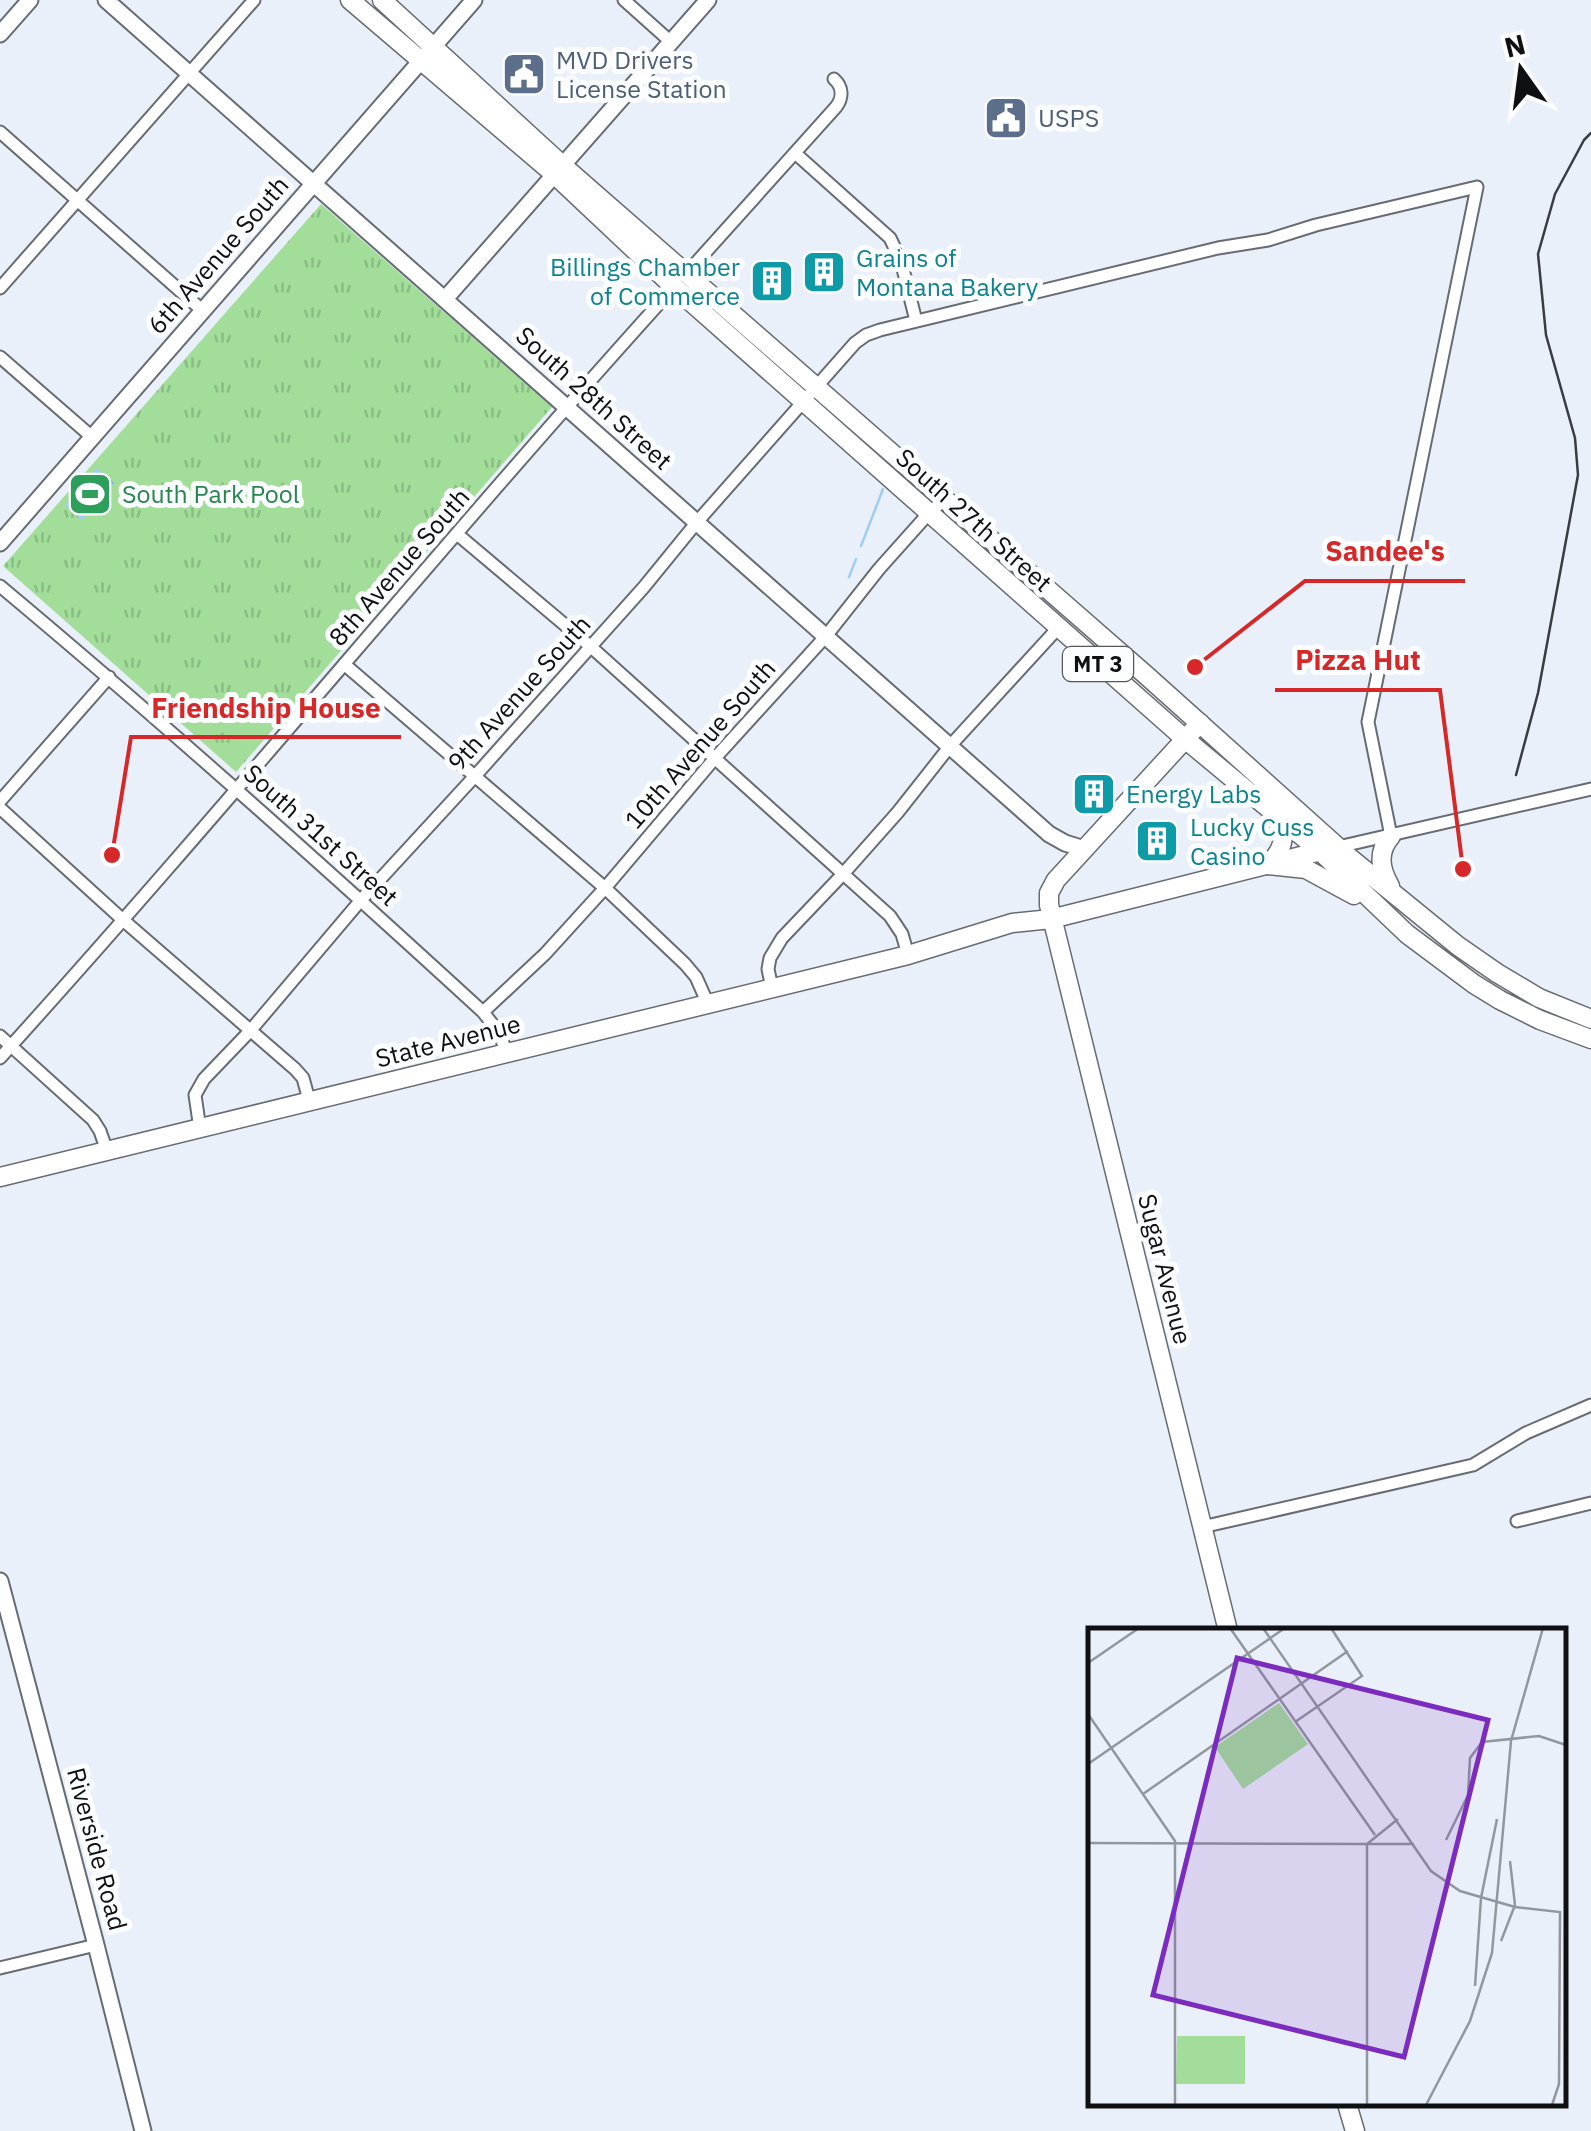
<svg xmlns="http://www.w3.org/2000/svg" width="1591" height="2131" viewBox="0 0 1591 2131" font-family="'IBM Plex Sans',sans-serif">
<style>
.park{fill:url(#park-tufts)}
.water{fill:url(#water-ripples)}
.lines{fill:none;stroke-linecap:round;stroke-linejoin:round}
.stream{stroke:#9fcdf5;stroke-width:2.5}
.minor-casing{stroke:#676c73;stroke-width:15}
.tertiary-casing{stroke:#676c73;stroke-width:19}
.secondary-casing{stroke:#676c73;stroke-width:21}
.primary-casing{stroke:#676c73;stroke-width:21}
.minor{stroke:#fff;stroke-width:11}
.tertiary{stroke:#fff;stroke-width:15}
.secondary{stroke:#fff;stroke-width:18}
.primary{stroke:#fff;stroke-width:18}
.rail{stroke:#393c40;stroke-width:2.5}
.labels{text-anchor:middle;stroke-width:10;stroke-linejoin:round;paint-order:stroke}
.shield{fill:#fcfdff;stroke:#55575a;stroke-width:2.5}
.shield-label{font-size:22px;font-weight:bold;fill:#0e1013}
.service-label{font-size:25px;fill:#4e5e75;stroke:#fcfdff;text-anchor:start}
.street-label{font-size:25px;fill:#0e1013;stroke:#fcfdff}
.culture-label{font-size:25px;fill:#0d838f;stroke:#fcfdff;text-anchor:start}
.leisure-label{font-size:25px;fill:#27864d;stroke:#fcfdff;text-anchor:start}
.inset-road{fill:none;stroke:#92969d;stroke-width:2.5}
.view{fill:#7b2cbf;fill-opacity:0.15;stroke:#7b2cbf;stroke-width:5}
.inset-edge{fill:none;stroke:#0e1013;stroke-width:5}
.leader{fill:none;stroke:#d62828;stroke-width:4}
.callout-dot{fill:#d62828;stroke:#fcfdff;stroke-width:4}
.callout-label{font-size:28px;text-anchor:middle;font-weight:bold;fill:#d62828;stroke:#fcfdff;stroke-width:10;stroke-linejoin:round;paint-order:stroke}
</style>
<defs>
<pattern id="park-tufts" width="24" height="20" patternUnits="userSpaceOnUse" patternTransform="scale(2.5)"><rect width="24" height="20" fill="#a2de9a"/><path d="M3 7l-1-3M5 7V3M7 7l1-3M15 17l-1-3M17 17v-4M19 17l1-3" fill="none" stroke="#8abd84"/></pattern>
<pattern id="water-ripples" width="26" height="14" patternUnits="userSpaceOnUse" patternTransform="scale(2.5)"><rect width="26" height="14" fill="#9fcdf5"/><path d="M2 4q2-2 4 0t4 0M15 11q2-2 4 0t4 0" fill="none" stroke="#88afd1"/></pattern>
</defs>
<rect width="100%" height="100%" fill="#eaf0f9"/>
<path class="park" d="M321,204L552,407L236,772L3,566Z"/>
<path class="water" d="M97,468L114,483L82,520L65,505Z"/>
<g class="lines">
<path class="stream" d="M861,546L883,489
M849,577L856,559"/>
<g class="minor-casing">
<path id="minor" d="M624,0L671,42
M0,132L203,311
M795,153L890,238L901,261L916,321
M686,274L836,107C843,98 843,87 834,79
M0,288L254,0
M0,357L92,437
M457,534L590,646L890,916L902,934L908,955
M0,586C165,724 325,867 483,1012L497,1030L507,1052
M344,664L605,888L685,964L696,977L708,1004
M0,801L109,677
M0,808L123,920L295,1069L303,1078L309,1100
M1338,847L1591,789
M772,988L768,969L770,958L782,938L843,874L898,812L950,746L1058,628
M483,1012L545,954L605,888L715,758L826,636L879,569L929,513L944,500
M0,1036L93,1120L100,1131L107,1151
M0,1058C229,805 445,540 674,287
M200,1129L195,1095L204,1079L250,1031L361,900L475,776L644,587L697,522L855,343L866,335L880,330L1218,248L1268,240L1316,225L1477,187L1368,722L1391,836
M1517,1521L1591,1503
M1202,1527L1473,1465L1526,1433L1591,1405
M0,1968L96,1945"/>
</g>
<g class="tertiary-casing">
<path id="tertiary" d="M106,0L1049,834L1065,843L1084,849
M0,34L30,0
M445,299L708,0
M0,543L474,0
M0,1581L96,1945L143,2131"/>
</g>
<g class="secondary-casing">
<path id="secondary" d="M1200,723L1056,880L1049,893V905L1228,1631
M0,1177L908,955L1012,923L1051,919L1333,848
M1347,2104L1355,2131"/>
</g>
<g class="primary-casing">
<path id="primary" d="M350,0L554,174L674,287L1185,739L1320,851L1407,934L1474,984L1500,1000L1540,1020L1591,1039
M382,0L562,165L1147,676L1350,858L1458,946L1497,973L1539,998L1591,1019
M1267,865L1306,869L1354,895
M1267,865C1283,851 1288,837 1276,818
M1390,886C1380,869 1377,852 1391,836"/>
</g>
<use href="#minor" class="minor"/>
<use href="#tertiary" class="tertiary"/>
<use href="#secondary" class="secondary"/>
<use href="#primary" class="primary"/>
<path class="rail" d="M1516,775L1538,693L1578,475L1575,438L1546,335L1538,254L1555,194L1584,140L1591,133"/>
</g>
<defs>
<g id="civic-square" transform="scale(2.25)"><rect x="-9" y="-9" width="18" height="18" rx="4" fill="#5c6f8a" stroke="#fcfdff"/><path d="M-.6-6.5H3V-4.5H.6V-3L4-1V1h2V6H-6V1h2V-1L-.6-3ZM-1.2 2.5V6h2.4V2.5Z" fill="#fff"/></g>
<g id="building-square" transform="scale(2.25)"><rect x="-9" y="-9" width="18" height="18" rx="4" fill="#0f9aa8" stroke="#fcfdff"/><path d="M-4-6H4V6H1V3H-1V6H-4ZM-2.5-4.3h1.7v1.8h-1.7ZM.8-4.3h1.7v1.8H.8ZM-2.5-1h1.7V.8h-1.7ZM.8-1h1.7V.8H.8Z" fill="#fff"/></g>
<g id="stadium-square" transform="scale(2.25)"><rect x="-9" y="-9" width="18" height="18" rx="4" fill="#2e9e5b" stroke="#fcfdff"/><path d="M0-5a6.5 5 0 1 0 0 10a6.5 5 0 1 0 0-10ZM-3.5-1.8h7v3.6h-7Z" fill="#fff"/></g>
</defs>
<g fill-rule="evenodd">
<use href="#civic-square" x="524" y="74"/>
<use href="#civic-square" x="1006" y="118"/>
<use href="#building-square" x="824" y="272"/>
<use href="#building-square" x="772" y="281"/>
<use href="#stadium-square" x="90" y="494"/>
<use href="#building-square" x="1094" y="794"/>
<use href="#building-square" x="1157" y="841"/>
</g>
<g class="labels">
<rect class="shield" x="1063" y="647" width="70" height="34" rx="8"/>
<g class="shield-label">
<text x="1098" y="672">MT 3</text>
</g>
<g class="service-label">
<text x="556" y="69">MVD Drivers<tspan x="556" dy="29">License Station</tspan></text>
<text x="1038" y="127">USPS</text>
</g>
<g class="street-label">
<text transform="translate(218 255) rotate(-49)" y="9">6th Avenue South</text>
<text transform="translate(594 398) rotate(42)" y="9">South 28th Street</text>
<text transform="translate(974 520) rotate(42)" y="9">South 27th Street</text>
<text transform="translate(399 567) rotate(-49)" y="9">8th Avenue South</text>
<text transform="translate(519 693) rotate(-48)" y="9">9th Avenue South</text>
<text transform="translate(700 744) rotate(-49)" y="9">10th Avenue South</text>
<text transform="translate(321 835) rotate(42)" y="9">South 31st Street</text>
<text transform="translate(448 1041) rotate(-14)" y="9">State Avenue</text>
<text transform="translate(1165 1269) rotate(76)" y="9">Sugar Avenue</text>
<text transform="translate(97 1849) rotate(75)" y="9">Riverside Road</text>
</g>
<g class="culture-label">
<text x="856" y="267">Grains of<tspan x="856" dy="29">Montana Bakery</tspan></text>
<text x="740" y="276" text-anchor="end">Billings Chamber<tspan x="740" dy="29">of Commerce</tspan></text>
<text x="1126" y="803">Energy Labs</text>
<text x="1190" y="836">Lucky Cuss<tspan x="1190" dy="29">Casino</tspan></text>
</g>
<g class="leisure-label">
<text x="122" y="503">South Park Pool</text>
</g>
</g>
<g transform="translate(1088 1628)">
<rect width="478" height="478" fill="#eaf0f9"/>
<path d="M191,75L220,116L155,161L127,119ZM89,408H157V456H88Z" fill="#a2de9a"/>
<path class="inset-road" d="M142,0L287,207M175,0L343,243L372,263L427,279M0,35L51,0M0,86L87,213V477M207,94L274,48L243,0M0,136L197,0M55,166L260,23M358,212L380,167L382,130L394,114L451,108L478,117M0,215L279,216M273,216H326M279,216V477M279,216L310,191M427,279L472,284L471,456L464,477M413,313L427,277L422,233M387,358L393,270L409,191M338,477L382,393L404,325L423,113L455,0"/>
<path class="view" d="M149,30L400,92L316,429L65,367Z"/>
<rect width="478" height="478" class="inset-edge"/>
</g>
<path class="leader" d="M1195 667L1305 581H1465M1463 869L1440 690H1275M112 855L131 737H401"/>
<g class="callout-dot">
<circle cx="1195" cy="667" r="10"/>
<circle cx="1463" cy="869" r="10"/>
<circle cx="112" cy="855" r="10"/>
</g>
<g class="callout-label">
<text x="1385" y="561">Sandee's</text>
<text x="1358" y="670">Pizza Hut</text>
<text x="266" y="718">Friendship House</text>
</g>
<g transform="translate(1521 70) rotate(346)" stroke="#fcfdff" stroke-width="8" paint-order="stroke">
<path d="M0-8L18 38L0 25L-18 38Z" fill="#0e1013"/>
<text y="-15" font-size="28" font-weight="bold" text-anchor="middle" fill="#0e1013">N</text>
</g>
</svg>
